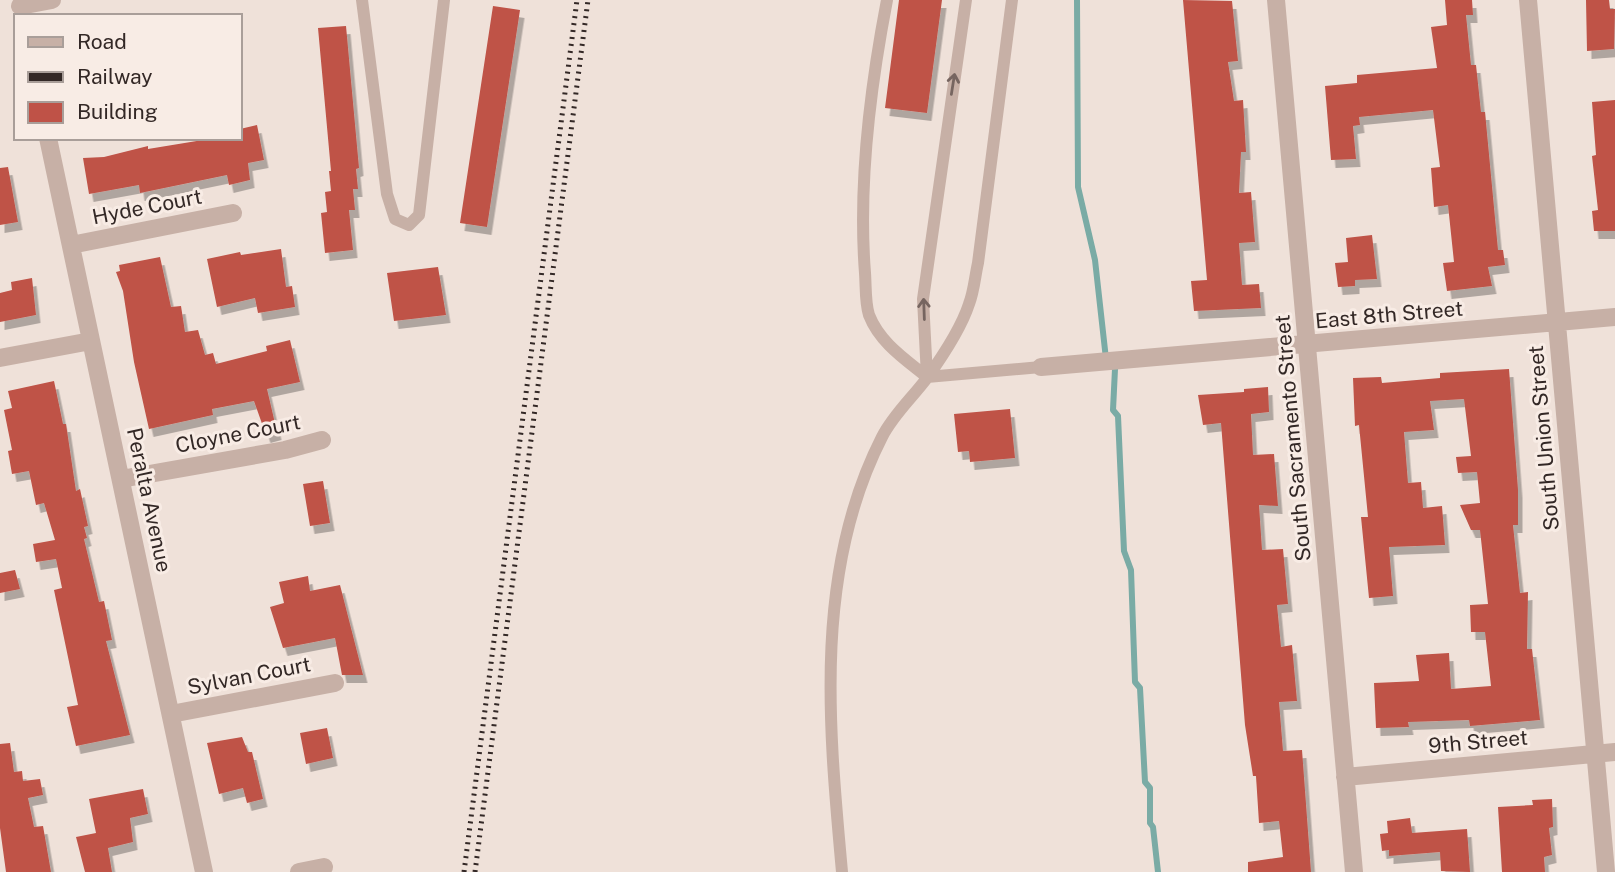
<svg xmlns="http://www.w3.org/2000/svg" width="1615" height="872" viewBox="0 0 1615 872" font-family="'Public Sans',sans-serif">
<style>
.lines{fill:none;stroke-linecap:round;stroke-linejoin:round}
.stream{stroke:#7aaba5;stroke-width:6}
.building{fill:#bf5247;filter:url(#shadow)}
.lane{stroke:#c7b0a6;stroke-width:12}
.street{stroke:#c7b0a6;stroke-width:18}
.rail{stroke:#332826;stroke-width:5;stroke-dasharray:2 5;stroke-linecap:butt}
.oneway{stroke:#766560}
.labels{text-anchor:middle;stroke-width:6;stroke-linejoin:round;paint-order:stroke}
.street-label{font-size:21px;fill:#332826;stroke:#f8ece5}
</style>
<defs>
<filter id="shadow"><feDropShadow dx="4.5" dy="8" stdDeviation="0" flood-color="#0004"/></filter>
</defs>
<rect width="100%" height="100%" fill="#efe1d9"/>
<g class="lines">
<path class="stream" d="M1077,0L1078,187L1095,260L1106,359L1115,369L1113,410L1118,416L1124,551L1131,570L1135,682L1140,688L1145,782L1150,788V823L1153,827L1158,872"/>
</g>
<path class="building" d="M899,0H942L927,113L885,108Z
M1183,0L1232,1L1238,61L1228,62L1234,101L1243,100L1246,152H1241L1239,193L1251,192L1255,242L1239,243L1242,285L1259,284L1261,308L1194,311L1191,281L1207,280Z
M1445,0H1472L1473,15H1466L1471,65H1476L1481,112H1485L1498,250H1503L1505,265L1488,267L1492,286L1447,291L1443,263L1454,262L1448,205L1434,207L1431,168L1440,167L1433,110L1359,117L1360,125L1353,126L1356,159L1331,160L1325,86L1357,83V75L1437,68L1431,27L1447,25Z
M1586,0H1609L1610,9H1615L1614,49L1587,51Z
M493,6L520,10L487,227L460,223Z
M346,26L359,168L356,169L358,189H353L355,210H349L353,250L325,253L321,213L327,212L325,192L331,191L329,171H331L318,28Z
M1615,100V231H1594L1592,211L1598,210L1592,156L1596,155L1592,102Z
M257,125L264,160L248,163L250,180L229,185L227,175L140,193L139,185L89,194L83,158L104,157L148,146V149L215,138H240V129Z
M8,167L18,222L0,225V168Z
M1372,235L1377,279L1355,280V286L1338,287L1335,263L1348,262L1346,238Z
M281,249L286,287L292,286L295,307L258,313L255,298L217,307L207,259L240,252L241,255Z
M160,257L171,307L181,306L185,332L198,330L205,355L213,353L216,364L267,351L266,346L290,340L300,382L267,389L277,432L266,435L254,401L212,409L213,415L149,429L134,362L123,291L116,272L120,271L119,265Z
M438,267L446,315L394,321L387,273Z
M32,278L36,315L0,322V293L12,290L11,282Z
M1509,369L1518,490V525H1513L1520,593L1528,592L1527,649H1532L1540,720L1470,726L1469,720L1408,722L1409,727L1376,728L1374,683L1419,681L1416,655L1449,653L1451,689L1491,686L1485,632H1471L1470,605L1488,604L1480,530H1471L1460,505L1480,503L1477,472L1458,473L1456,457L1471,456L1464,399L1430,401L1434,430L1404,432L1408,483L1421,482L1423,508L1442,506L1445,545L1389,547L1393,596L1369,598L1361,517H1368L1359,425L1355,426L1353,378L1381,377L1382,383L1440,378V373Z
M54,381L63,424H66L76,491L80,489L88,526L84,527L87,538L84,539L99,602L104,601L112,640L106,641L130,735L76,746L67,707L78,705L54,590L62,588L56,559L36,562L33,544L55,540L44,503L36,505L29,471L12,474L8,451L12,450L4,410L12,408L8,391Z
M1268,387L1269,412L1251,414L1253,455L1274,454L1278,506L1259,505L1262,550L1283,549L1288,604L1277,605L1281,647L1292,645L1297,701L1279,702L1283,751L1302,750L1311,872H1248V862L1283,857L1279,821L1259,823L1256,776H1253L1245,725L1221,423L1203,425L1198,395L1244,392V389Z
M1010,409L1015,458L970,462L969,451L958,452L954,414Z
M323,481L330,523L310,526L303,484Z
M15,570L20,589L0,593V573Z
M308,576L310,591L340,585L363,675H342L335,638L283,648L270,607L284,603L279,582Z
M327,728L333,758L306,764L300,733Z
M242,737L248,752H252L263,799L247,803L243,788L219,794L207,743Z
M10,743L14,772L22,771L23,781L40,779L43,795L28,798L34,827L43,826L51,872H6L0,828V744Z
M143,789L148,814L130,818L133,842L108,848L112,872H85L76,837L96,833L89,799Z
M1552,799L1553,827L1549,828L1552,855L1544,857L1545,872H1502L1498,807L1533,805L1532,800Z
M1410,818L1412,833L1467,829L1470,872L1441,871L1440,852L1389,856V850L1382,851L1380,834L1388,833L1387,821Z"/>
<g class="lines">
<path class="lane" d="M362,0L387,194L395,219L409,225L419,215L444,0
M887,0C870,88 858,183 865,273C866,286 865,303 869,315C880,343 905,359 927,377
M927,377L923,299L966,0
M927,377L1041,367
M842,872C829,728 813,572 882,437C893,415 912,398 927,378C942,357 961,329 969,304C974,291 975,276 978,263L1012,0"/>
<path class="street" d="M1276,0L1354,872
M1528,0L1606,872
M20,6L52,0
M48,138L204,872
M71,245L233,213
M0,358L91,341
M1041,367L1615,317
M121,479L285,450L322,440
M171,714L335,683
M1345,777L1615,752
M299,872L324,867"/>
<path class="rail" d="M464,872L577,0
M475,872L588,0"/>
</g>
<defs><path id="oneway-shaft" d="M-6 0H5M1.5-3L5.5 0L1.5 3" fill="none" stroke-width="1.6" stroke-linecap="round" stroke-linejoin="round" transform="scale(1.75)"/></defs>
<g class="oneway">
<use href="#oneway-shaft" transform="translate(953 84) rotate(-81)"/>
<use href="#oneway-shaft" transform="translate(924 309) rotate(-92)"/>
</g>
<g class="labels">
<g class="street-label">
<text transform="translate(147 207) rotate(-11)" y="7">Hyde Court</text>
<text transform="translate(1389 315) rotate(-5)" y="7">East 8th Street</text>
<text transform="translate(238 434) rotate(-11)" y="7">Cloyne Court</text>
<text transform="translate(1293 438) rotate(-95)" y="7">South Sacramento Street</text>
<text transform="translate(1544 438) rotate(-95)" y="7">South Union Street</text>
<text transform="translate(149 500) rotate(78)" y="7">Peralta Avenue</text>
<text transform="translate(249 676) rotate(-11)" y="7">Sylvan Court</text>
<text transform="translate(1478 742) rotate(-5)" y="7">9th Street</text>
</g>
</g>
<rect x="14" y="14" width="228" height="126" fill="#f8ece5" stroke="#a99e99" stroke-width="2"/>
<rect x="28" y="37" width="35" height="10" fill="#c7b0a6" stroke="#a99e99" stroke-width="2"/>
<text x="77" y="49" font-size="21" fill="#332826">Road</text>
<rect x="28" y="72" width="35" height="10" fill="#332826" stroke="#a99e99" stroke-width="2"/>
<text x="77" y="84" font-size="21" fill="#332826">Railway</text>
<rect x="28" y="102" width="35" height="21" fill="#bf5247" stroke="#a99e99" stroke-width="2"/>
<text x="77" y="119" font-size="21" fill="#332826">Building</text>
</svg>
